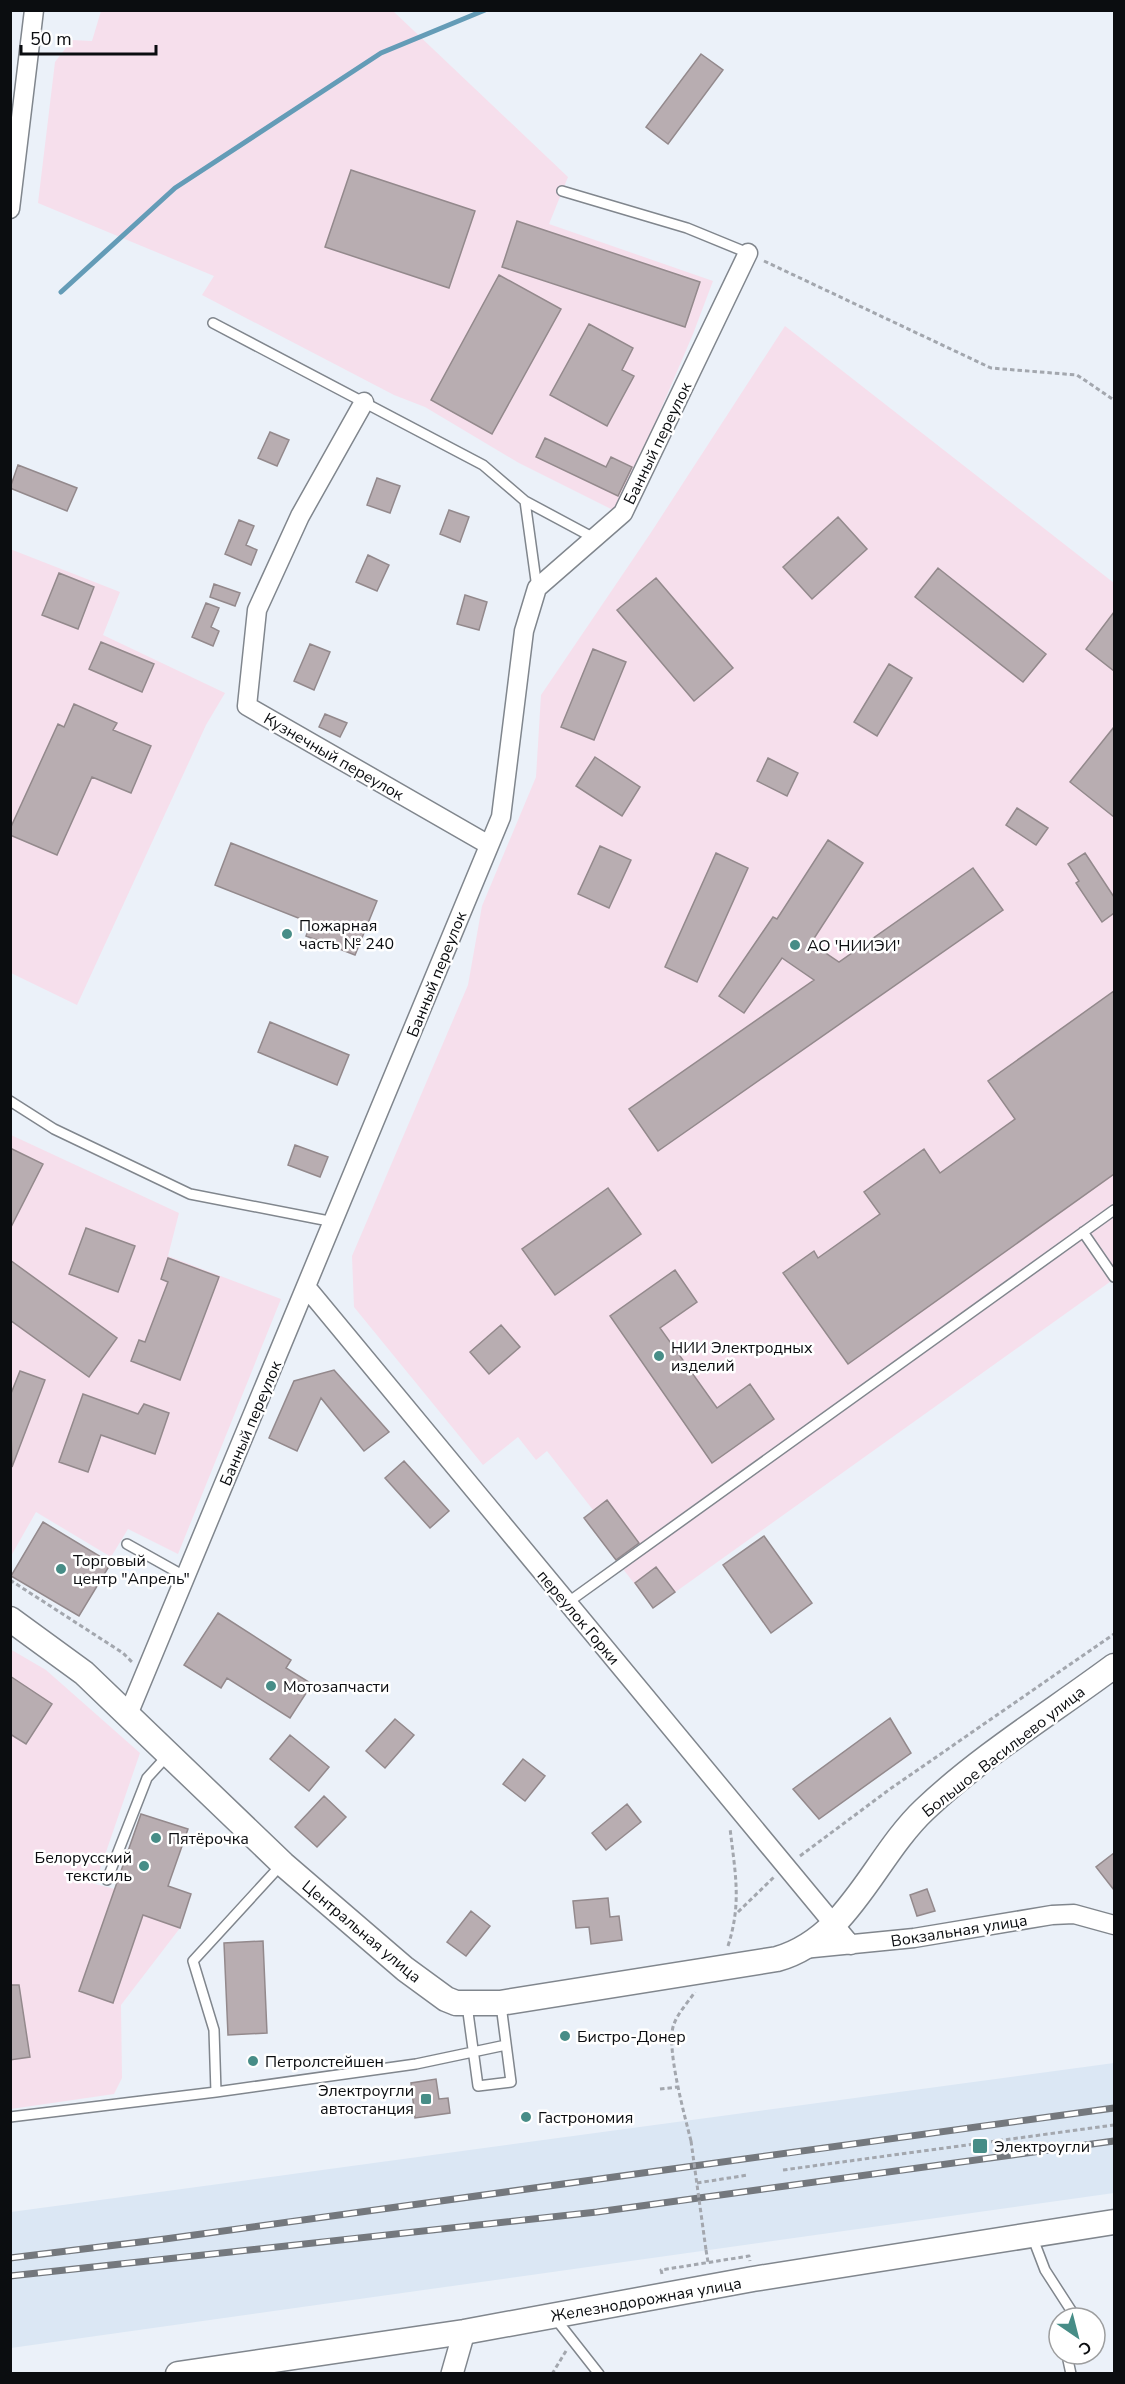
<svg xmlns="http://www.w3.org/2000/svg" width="1125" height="2384" viewBox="0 0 1125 2384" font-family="'Nunito Sans',sans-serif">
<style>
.built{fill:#dbe7f4}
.industrial{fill:#f6dfec}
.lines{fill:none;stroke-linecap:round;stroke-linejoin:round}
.stream{stroke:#649cb7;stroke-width:5}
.building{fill:#b8adb1;stroke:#93898c;stroke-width:1.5}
.service-casing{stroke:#80868d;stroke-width:12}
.minor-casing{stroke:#80868d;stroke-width:21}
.tertiary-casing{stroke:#80868d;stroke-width:24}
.secondary-casing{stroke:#80868d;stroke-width:27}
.path{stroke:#a3a7ae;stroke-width:3;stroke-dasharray:4.5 3;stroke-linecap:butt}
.service{stroke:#fff;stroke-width:9}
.minor{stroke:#fff;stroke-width:18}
.tertiary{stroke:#fff;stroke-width:21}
.secondary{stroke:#fff;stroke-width:24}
.rail-casing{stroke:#74787d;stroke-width:7}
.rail{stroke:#fff;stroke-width:4.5;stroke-dasharray:14;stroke-linecap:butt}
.path-bridge{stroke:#a3a7ae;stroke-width:3;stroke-dasharray:4.5 3;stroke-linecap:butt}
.poi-dot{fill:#478d87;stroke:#fff;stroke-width:2}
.labels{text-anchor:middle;stroke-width:5;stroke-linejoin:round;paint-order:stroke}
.street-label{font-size:16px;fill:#0b0d10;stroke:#fff}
.poi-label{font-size:16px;fill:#0b0d10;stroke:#fff;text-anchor:start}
</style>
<rect width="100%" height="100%" fill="#ebf1f9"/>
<path class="built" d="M1114,2063V2193L11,2348V2212Z"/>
<path class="industrial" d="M101,11H393L568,177L549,224L713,281L693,334L617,512L519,463L425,407L394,395L202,295L214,276L38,203L55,62L72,40L92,41Z
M785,326L1114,583V1279L653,1608L584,1518L593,1510L547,1451L536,1460L518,1437L483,1465L354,1307L352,1256L468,985L482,906L536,777L541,695L650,534Z
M10,549L120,592L103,635L225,693L206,725L77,1005L11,973Z
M11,1135L179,1213L168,1256L281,1299L178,1554L128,1529L111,1557L36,1512L11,1556Z
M10,1649L46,1670L140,1753L95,1884L115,1889L141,1814L188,1829L168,1886L191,1894L180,1928L121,2005L122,2078L114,2094L11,2109Z"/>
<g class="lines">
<path class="stream" d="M61,292L175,188L381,53L485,10"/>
</g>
<path class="building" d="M701,54L723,70L668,144L646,127Z
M351,170L475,211L449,288L325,247Z
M517,221L700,282L685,327L502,267Z
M499,275L561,309L492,434L431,400Z
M589,324L633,348L622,370L634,376L607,426L550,395Z
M270,432L289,440L277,466L258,458Z
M545,438L606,467L611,457L632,467L618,496L536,457Z
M18,465L77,488L67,511L10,488Z
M377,478L400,486L390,513L367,505Z
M449,510L469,517L460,542L440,534Z
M838,517L867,549L812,599L783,567Z
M239,520L254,526L246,545L257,550L251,565L225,554Z
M368,555L389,565L377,591L356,582Z
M938,568L1046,654L1023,682L915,597Z
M59,573L94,587L78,629L42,615Z
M656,578L733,668L694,701L617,610Z
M214,584L240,593L235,606L210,597Z
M465,595L487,602L479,630L457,624Z
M206,603L219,608L211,627L219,631L213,646L192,637Z
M1114,612V671L1086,649Z
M101,642L154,664L142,692L89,669Z
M310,644L330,652L314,690L294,681Z
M593,649L626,662L594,740L561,727Z
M889,664L912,678L877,736L854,722Z
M74,704L117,723L113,730L151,746L131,793L92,777L57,855L10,835V829L58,724L64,727Z
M325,714L347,723L340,737L319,727Z
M1114,727V817L1070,782Z
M595,757L640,787L622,816L576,786Z
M768,758L798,773L787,796L757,781Z
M1017,808L1048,828L1036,845L1006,825Z
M828,840L863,863L811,943L839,962L973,868L1003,910L658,1151L629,1109L814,980L782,958L744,1013L719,996L773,917L777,919Z
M231,843L377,901L355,955L306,936L311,923L215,885Z
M600,846L631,860L609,908L578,894Z
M716,853L748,868L697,982L665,967Z
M1085,853L1114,897V913L1102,922L1076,883L1079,881L1068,864Z
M1114,991V1174L848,1364L783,1273L814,1251L818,1258L880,1214L864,1192L924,1149L940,1173L1015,1119L988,1081Z
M270,1022L349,1055L337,1085L258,1052Z
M295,1145L328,1157L320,1177L288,1165Z
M10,1148L43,1164L10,1229Z
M608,1188L641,1234L555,1295L522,1249Z
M86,1228L135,1246L118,1292L69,1274Z
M168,1258L219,1277L180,1380L131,1361L139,1340L145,1342L168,1282L161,1279Z
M10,1260L117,1338L89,1377L10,1320Z
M675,1270L697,1302L660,1328L717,1408L750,1384L774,1419L712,1463L610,1316Z
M501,1325L520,1347L489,1374L470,1352Z
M334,1370L389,1432L364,1451L321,1398L297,1451L269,1438L294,1381Z
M20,1371L45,1380L12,1467L10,1396Z
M83,1394L138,1414L144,1404L169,1413L155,1454L101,1435L88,1472L59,1462Z
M404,1461L449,1511L430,1528L385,1478Z
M607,1500L639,1543L616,1560L584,1518Z
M43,1522L111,1563L79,1616L11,1576Z
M764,1536L812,1603L771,1633L723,1565Z
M656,1567L675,1592L653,1608L635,1583Z
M218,1613L291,1660L286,1668L312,1684L290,1718L227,1678L221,1688L184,1665Z
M10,1676L52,1704L26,1744L10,1734Z
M890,1718L911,1753L819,1819L793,1789Z
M395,1719L414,1735L385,1768L366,1751Z
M290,1735L329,1767L309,1791L270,1759Z
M523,1759L545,1776L525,1801L503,1784Z
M324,1796L346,1817L317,1847L295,1827Z
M627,1804L641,1822L606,1850L592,1833Z
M141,1814L188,1829L168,1886L191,1894L180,1928L143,1915L113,2003L79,1991Z
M1114,1853V1890L1096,1867Z
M927,1889L935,1911L917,1916L910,1895Z
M608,1898L610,1917L619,1916L622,1940L591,1944L589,1927L576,1928L573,1901Z
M471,1911L490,1926L466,1956L447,1942Z
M263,1941L267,2033L228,2035L224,1943Z
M10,1985H19L30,2057L10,2060Z
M436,2079L439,2099L448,2098L450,2113L415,2118L411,2083Z"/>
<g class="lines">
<g class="service-casing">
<path id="service" d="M562,191L687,228L748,253
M213,323L483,465L525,501L594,538
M525,501L537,588
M10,1101L54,1129L190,1194L334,1222
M1083,1232L1114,1277
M127,1544L186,1577
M567,1603L1114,1210
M107,1880L147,1778L168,1755
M467,2005L478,2086L511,2082L501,2005
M216,2092L214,2030L193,1961L281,1865
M10,2117L216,2092L416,2064L506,2045
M1032,2236L1045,2270L1076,2318
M555,2318L599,2374
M1070,2354L1068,2360L1071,2374"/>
</g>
<g class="minor-casing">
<path id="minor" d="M10,209L34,10
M364,402L300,516L257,610L247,706L489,845
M307,1288L851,1945
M127,1717L501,817L524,631L537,588L623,513L748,253
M803,1949L914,1938L1052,1915L1074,1914L1114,1925"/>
</g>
<g class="tertiary-casing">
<path id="tertiary" d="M452,2374L464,2332"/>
</g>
<g class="secondary-casing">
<path id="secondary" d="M10,1619L84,1673L283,1864L405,1969L446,1999L456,2003H500L777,1959C850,1938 873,1858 925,1809C981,1756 1052,1712 1114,1666
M178,2374L464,2332L753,2279L1114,2222"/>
</g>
<path class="path" d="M764,261L991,368L1077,375L1114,400
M10,1580L123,1653L132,1662
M800,1856L890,1789L1114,1634
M738,1912L774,1877
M728,1946C742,1902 735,1873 730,1828
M660,2089L678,2087
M691,2141C685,2117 665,2045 674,2024C678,2013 688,2002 695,1992
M783,2170L1114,2125
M697,2183L748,2175
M706,2250L708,2262
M662,2274L661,2270L749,2256L750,2261
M552,2374L566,2351"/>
<use href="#service" class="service"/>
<use href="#minor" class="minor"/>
<use href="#tertiary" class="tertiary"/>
<use href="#secondary" class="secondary"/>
<g class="rail-casing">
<path id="rail" d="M10,2258L165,2239L1114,2108
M10,2276L597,2212L1114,2141"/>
</g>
<use href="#rail" class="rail"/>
<path class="path-bridge" d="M691,2141L706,2250"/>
</g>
<g class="poi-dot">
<circle cx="287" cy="934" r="6"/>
<circle cx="795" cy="945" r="6"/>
<circle cx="659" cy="1356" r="6"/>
<circle cx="61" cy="1569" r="6"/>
<circle cx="271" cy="1686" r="6"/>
<circle cx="156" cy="1838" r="6"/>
<circle cx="144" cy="1866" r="6"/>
<circle cx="565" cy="2036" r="6"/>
<circle cx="253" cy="2061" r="6"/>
<rect x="420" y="2093" width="12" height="12" rx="3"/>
<circle cx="526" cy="2117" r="6"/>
<rect x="972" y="2138" width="16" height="16" rx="3"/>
</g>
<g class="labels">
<g class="street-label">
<text transform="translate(657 443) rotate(-64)" y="6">Банный переулок</text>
<text transform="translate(334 756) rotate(30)" y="6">Кузнечный переулок</text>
<text transform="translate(436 974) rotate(-68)" y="6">Банный переулок</text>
<text transform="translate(250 1423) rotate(-67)" y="6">Банный переулок</text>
<text transform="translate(579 1617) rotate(50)" y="6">переулок Горки</text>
<text transform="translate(1003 1751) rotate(-38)" y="6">Большое Васильево улица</text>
<text transform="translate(959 1930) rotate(-9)" y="6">Вокзальная улица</text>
<text transform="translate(362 1931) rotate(40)" y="6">Центральная улица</text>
<text transform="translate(646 2299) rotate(-10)" y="6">Железнодорожная улица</text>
</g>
<g class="poi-label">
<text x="299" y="931">Пожарная<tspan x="299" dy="18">часть № 240</tspan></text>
<text x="807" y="951">АО 'НИИЭИ'</text>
<text x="671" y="1353">НИИ Электродных<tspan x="671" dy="18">изделий</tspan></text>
<text x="73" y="1566">Торговый<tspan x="73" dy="18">центр "Апрель"</tspan></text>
<text x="283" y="1692">Мотозапчасти</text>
<text x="168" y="1844">Пятёрочка</text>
<text x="132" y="1863" text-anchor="end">Белорусский<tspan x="132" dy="18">текстиль</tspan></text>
<text x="577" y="2042">Бистро-Донер</text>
<text x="265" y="2067">Петролстейшен</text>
<text x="414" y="2096" text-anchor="end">Электроугли<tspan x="414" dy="18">автостанция</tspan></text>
<text x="538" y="2123">Гастрономия</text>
<text x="994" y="2152">Электроугли</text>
</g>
</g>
<rect width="1125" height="2384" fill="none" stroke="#0b0d10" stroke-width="24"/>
<g transform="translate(1077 2336) rotate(145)"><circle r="28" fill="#ffffff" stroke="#9d9e9f" stroke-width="1.5"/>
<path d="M0-4.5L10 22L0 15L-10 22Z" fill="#478d87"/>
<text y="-9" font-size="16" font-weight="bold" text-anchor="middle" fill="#0b0d10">С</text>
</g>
<path d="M21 45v9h135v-9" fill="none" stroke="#0b0d10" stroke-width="3"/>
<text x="30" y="45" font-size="18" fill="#0b0d10" stroke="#ffffff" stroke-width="4.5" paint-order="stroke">50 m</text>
</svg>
